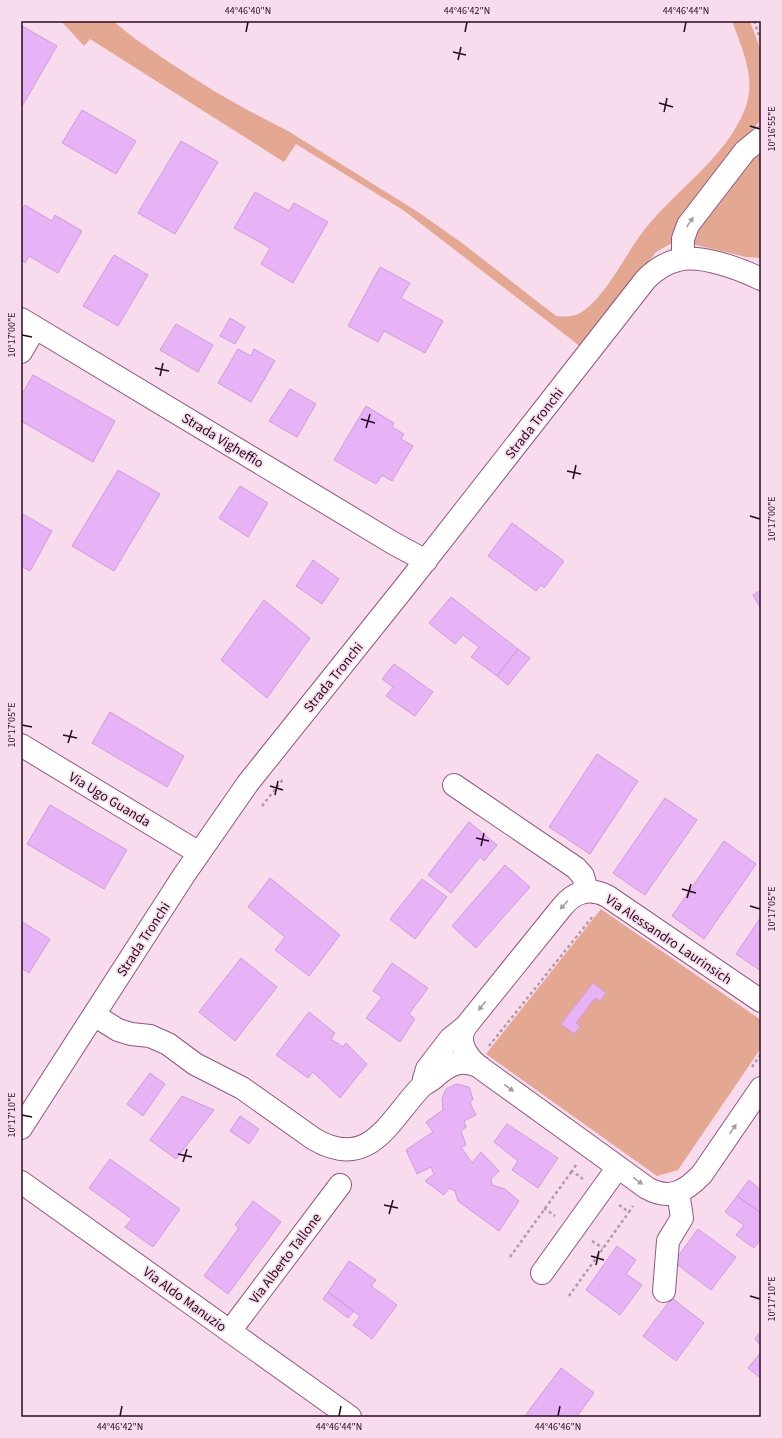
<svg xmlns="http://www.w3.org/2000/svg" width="782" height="1438" viewBox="0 0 782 1438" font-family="'Source Sans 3',sans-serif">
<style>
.green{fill:#e4a792}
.building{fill:#e8b2f6;stroke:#cd9dd9}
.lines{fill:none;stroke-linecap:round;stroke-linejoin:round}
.minor-casing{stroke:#935680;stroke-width:24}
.path{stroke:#b398aa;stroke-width:2.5;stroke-dasharray:3 3;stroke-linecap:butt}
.minor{stroke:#fff;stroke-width:22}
.oneway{fill:#a79da5}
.ticks{fill:none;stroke:#240b1d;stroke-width:1.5}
.labels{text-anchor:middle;stroke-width:3.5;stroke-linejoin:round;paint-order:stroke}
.street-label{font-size:14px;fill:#240b1d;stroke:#f8dcee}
.neatline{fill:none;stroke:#240b1d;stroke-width:1.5}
.ticks-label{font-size:10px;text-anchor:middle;fill:#240b1d}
</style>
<rect width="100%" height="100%" fill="#f8dcee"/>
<path class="green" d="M61,21H113L134,38L170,63L214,91L251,112L288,131L418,212L462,243L556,316C564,317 573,317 580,313C603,300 624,258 639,237C671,192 724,162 745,109C757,79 742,49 732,21H750L761,51V120L745,137L672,243L656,252L581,347L403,210L296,144L284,162L90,39L84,46Z
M761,149V258L746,257L692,244L689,238Z
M601,909L761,1020V1048L678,1170L657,1176L486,1054Z"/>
<path class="building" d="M22,26L57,46L21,108V27Z
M82,110L136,141L116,174L62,143Z
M181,141L218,162L175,234L138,213Z
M255,192L289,211L294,203L328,222L293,283L261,264L270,248L234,228Z
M25,205L52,221L55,215L82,231L58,273L29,256L25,263L21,260V211Z
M114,255L148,275L118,326L83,306Z
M380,267L410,283L401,298L443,321L425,353L384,331L378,342L348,326Z
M230,318L245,327L235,344L220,336Z
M176,324L213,345L198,372L160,350Z
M238,349L251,356L254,349L275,361L251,402L218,383Z
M33,375L115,421L93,462L21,421V396Z
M290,389L316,404L297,437L269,421Z
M366,406L394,423L392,427L404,434L401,439L413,446L392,481L382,475L376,484L334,460Z
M118,470L160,494L114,571L72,546Z
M240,486L268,503L248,537L219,518Z
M21,513L52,531L30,571L21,566Z
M512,523L564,561L544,588L541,585L536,591L488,556Z
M313,560L339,579L322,604L296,586Z
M761,590V609L753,595Z
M451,597L518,649L497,676L471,657L479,647L463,635L455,644L429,623Z
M264,600L310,638L267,698L221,660Z
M518,649L530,658L508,685L497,676Z
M394,664L433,692L415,716L386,696L393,687L382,679Z
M110,712L184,756L167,787L92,743Z
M597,754L638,781L590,854L549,827Z
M665,798L697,820L645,895L613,873Z
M50,805L127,850L104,889L27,844Z
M469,822L497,845L484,861L480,857L451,893L428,875Z
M724,841L756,864L704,939L672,916Z
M505,865L530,887L476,948L452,926Z
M270,878L340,935L309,976L275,950L285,937L248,907Z
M422,879L447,897L415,939L390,919Z
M761,917V971L736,954Z
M21,921L50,939L29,973L21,968Z
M241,958L277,987L235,1041L199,1012Z
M392,963L428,988L409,1014L415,1019L400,1042L366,1018L382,997L373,991Z
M593,983L606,993L600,1001L595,998L576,1023L581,1026L574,1034L561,1024Z
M309,1012L335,1033L331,1039L343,1047L346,1043L367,1064L340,1098L313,1072L308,1078L276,1055Z
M150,1073L165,1084L143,1116L127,1104Z
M456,1084L469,1087L473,1099L470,1103L476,1115L464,1121L466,1127L461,1131L466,1145L461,1147L472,1163L481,1152L499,1171L491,1179L492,1185L505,1189L519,1201L499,1231L458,1201L455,1191L449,1188L444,1195L425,1181L434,1174L431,1167L417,1174L406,1150L433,1132L426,1122L443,1110L442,1099L446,1089Z
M182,1096L214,1110L176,1159L150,1140Z
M240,1116L259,1129L249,1144L230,1131Z
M507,1124L558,1158L538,1188L512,1170L518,1161L494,1142Z
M110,1159L180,1209L153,1247L125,1227L132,1219L89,1188Z
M749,1180L761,1190V1213L737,1196Z
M737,1196L761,1213V1239L754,1248L736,1235L744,1225L725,1212Z
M253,1201L281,1222L228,1294L204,1276L239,1228L235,1225Z
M698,1229L736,1257L711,1290L674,1262Z
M617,1246L636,1260L626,1274L642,1285L620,1315L586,1290Z
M349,1261L376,1280L371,1286L397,1305L372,1339L353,1325L360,1316L328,1292Z
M328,1292L354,1311L348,1318L323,1299Z
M672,1298L704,1323L676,1361L643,1336Z
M761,1331V1346L755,1339Z
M761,1352V1378L748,1368Z
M561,1368L594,1393L578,1415L580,1417H524Z"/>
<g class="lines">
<g class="minor-casing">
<path id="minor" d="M683,259V239L688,225L745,151L761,138
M21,319L393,543L426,561
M21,352L35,328
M21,745L199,853
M454,785L576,868L583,876L587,891
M761,1001L607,896C589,887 574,892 562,907L466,1026C456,1040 466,1056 478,1066L647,1188C670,1201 686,1191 702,1174L761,1088
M94,1015L118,1030L131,1034L150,1036L168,1044L195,1064L242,1088L314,1139C370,1172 390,1119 421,1087C426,1082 432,1081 436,1076C450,1064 462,1058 480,1067
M424,1079L427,1069L450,1039L466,1026
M21,1128L184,875L248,783L408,583L646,279C655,270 665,263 678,260C701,254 740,269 761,279
M21,1182L350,1417
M542,1273L618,1167
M664,1291L668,1241L682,1218L678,1192
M230,1331L340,1185"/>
</g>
<path class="path" d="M754,21L761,41
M262,806L284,778
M489,1046L593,916
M752,1067L761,1054
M576,1165L572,1171L583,1179
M619,1205L629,1212L633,1206
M544,1208L555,1216
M592,1241L603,1248
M510,1257L572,1171
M569,1296L629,1212"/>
<use href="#minor" class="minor"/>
</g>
<defs><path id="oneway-solid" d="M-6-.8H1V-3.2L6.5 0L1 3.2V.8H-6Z"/></defs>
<g class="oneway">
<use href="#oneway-solid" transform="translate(690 222) rotate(-56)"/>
<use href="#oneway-solid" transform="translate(564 905) rotate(132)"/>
<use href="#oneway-solid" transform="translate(482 1006) rotate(129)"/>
<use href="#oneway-solid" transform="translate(509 1088) rotate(36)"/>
<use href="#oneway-solid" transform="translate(733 1129) rotate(-56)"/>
<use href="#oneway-solid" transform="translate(638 1181) rotate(36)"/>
</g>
<path class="ticks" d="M246,32L248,22M465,32L467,22M684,32L686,22M453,52L466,55M458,60L461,47M659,103L673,107M664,112L667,98M750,126L760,129M22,335L32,337M155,368L169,371M160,376L163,363M361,419L375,423M366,428L370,414M567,471L581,474M573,479L576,465M750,516L760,519M22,725L32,727M63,735L77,738M68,743L72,730M270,786L283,790M275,795L278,781M476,838L489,841M481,846L484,833M682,889L696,893M687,898L691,884M750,906L760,909M22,1115L32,1117M178,1154L192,1157M183,1162L187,1149M384,1205L398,1208M389,1214L393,1200M591,1256L604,1260M596,1265L599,1251M750,1296L760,1299M120,1416L122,1406M339,1416L341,1406M558,1416L560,1406"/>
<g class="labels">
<g class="street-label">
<text transform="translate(534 423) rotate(-52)" y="5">Strada Tronchi</text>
<text transform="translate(223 440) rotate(31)" y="5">Strada Vigheffio</text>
<text transform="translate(333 677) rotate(-51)" y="5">Strada Tronchi</text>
<text transform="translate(110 799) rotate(31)" y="5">Via Ugo Guanda</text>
<text transform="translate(143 939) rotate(-57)" y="5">Strada Tronchi</text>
<text transform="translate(669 939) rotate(34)" y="5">Via Alessandro Laurinsich</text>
<text transform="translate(285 1258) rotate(-53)" y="5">Via Alberto Tallone</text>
<text transform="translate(185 1299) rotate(36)" y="5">Via Aldo Manuzio</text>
</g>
</g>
<rect width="782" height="1438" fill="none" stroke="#f8dcee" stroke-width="44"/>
<rect x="22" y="22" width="738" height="1394" class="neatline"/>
<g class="ticks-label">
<text x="248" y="14">44°46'40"N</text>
<text x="467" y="14">44°46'42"N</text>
<text x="686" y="14">44°46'44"N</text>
<text transform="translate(771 129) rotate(-90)" y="4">10°16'55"E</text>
<text transform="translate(11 335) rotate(-90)" y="4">10°17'00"E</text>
<text transform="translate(771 519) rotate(-90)" y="4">10°17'00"E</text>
<text transform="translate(11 725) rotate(-90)" y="4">10°17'05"E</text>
<text transform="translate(771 909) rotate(-90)" y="4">10°17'05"E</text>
<text transform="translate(11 1115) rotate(-90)" y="4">10°17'10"E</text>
<text transform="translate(771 1299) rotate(-90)" y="4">10°17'10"E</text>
<text x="120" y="1430">44°46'42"N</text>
<text x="339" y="1430">44°46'44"N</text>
<text x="558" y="1430">44°46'46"N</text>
</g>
</svg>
